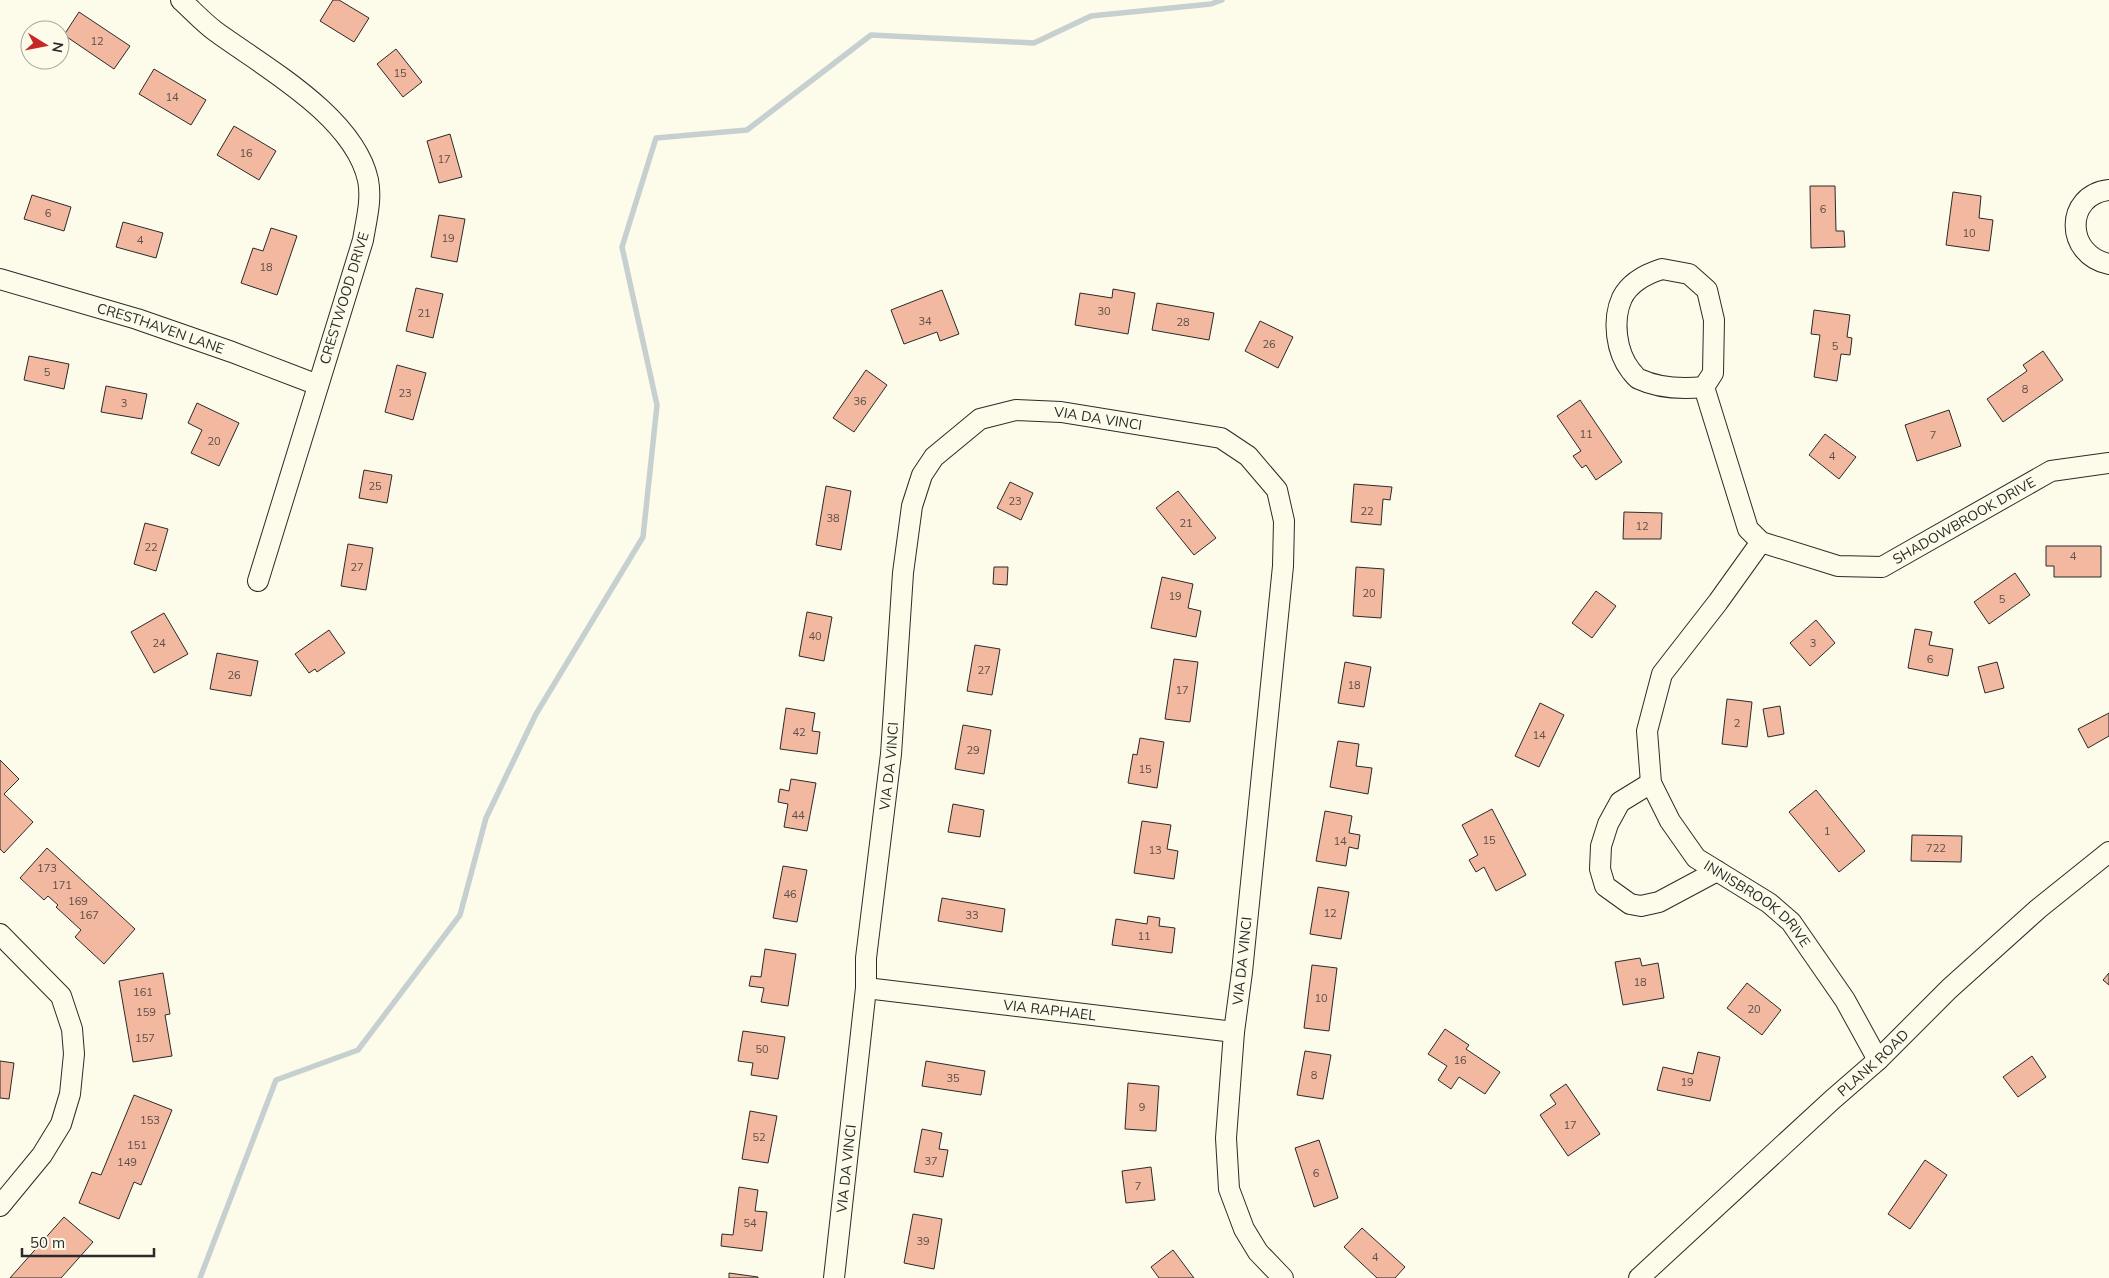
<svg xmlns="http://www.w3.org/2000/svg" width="2109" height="1278" viewBox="0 0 2109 1278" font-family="Mulish,sans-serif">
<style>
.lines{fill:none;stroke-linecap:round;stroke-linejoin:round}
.stream{stroke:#c7d0d0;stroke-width:5.5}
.building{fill:#f2b8a0;stroke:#2b2b2b}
.minor-casing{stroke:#2b2b2b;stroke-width:22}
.minor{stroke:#fdfbea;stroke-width:20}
.labels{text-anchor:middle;stroke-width:4;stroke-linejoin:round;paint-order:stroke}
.number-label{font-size:11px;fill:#5d4e48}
.street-label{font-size:14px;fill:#2b2b2b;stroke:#fdfbea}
</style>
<rect width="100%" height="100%" fill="#fdfbea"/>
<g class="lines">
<path class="stream" d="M200,1278L276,1080L358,1050L460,915L486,818L536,714L643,537L657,405L622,247L656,138L747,130L871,35L1034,43L1091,16L1211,4L1222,0"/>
</g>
<path class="building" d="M333,0H339L369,18L354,42L320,21Z
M79,12L130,46L114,69L64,35Z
M396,49L422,82L403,97L377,64Z
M154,69L206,100L191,125L139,94Z
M234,126L276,151L259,180L217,155Z
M450,134L462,177L439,183L427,141Z
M1810,186H1835L1836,231H1844L1845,247L1811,248Z
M1953,192L1981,196L1979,218L1993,220L1989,251L1946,245Z
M32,195L71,207L64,231L24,219Z
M439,215L465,219L457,262L431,257Z
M123,222L163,233L156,258L116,247Z
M271,228L297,236L277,295L241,283L253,248L263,251Z
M416,288L443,294L433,338L406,331Z
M1113,289L1135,293L1128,334L1075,325L1080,293L1112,298Z
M942,290L959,334L940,341L937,332L904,344L891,310Z
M1157,303L1214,313L1209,340L1152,330Z
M1814,310L1850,315L1847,337L1852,338L1850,355L1841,354L1837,381L1814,377L1820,335L1811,334Z
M1260,321L1293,337L1278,368L1245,351Z
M2043,351L2063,380L2003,422L1987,399L2027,371L2023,365Z
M29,356L69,364L64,389L24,380Z
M397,365L426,373L413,420L385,412Z
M866,370L887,385L854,432L833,418Z
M106,386L147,394L142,419L101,412Z
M1580,400L1622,462L1596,480L1586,465L1582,468L1573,456L1581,451L1557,416Z
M197,403L239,423L219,466L191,453L202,430L188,423Z
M1949,410L1961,446L1917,461L1905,425Z
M1825,434L1856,457L1839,479L1809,455Z
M364,470L392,475L387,503L359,498Z
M1010,482L1033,493L1021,520L997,508Z
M1354,484L1392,487L1390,500L1383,499L1381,525L1351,522Z
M826,486L851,491L841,550L816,545Z
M1178,491L1216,538L1194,555L1156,508Z
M1624,512L1662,513L1661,539H1623Z
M145,523L168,529L156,571L134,564Z
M348,544L373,548L366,590L341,586Z
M2046,546H2101V577H2054V566H2046Z
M994,567H1008L1007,585L993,584Z
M1356,567L1384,569L1381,618L1353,616Z
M2015,573L2030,595L1989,624L1974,602Z
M1162,577L1193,584L1188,608L1201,611L1196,637L1151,628Z
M1596,591L1616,606L1592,638L1572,623Z
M807,612L832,617L824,661L799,656Z
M164,613L188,654L154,673L131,632Z
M1816,620L1835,643L1810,666L1790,643Z
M1915,629L1932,632L1929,645L1953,649L1948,676L1908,668Z
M329,630L345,653L317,672L315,669L309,673L295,654Z
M975,645L1000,649L992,695L967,691Z
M217,653L258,661L251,696L210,689Z
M1174,659L1198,662L1190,722L1165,719Z
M1345,662L1371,667L1364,707L1338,703Z
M1997,662L2004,688L1985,693L1978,667Z
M1727,699L1752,702L1747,747L1722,744Z
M1540,703L1564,715L1539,767L1515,756Z
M1780,706L1784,734L1768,737L1763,709Z
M786,708L815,713L812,731L820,732L817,754L780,749Z
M2109,713V736L2088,748L2078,729Z
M963,725L991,730L984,774L955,769Z
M1140,738L1164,742L1157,788L1128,783L1133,754L1137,755Z
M1338,741L1359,744L1356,766L1372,768L1368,794L1330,787Z
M0,760L19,779L4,794L33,822L4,853L0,849Z
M791,779L816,783L807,831L784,827L788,804L778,802L780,789L789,791Z
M1816,790L1865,851L1839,872L1789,812Z
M953,804L984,810L980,837L948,832Z
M1492,809L1526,875L1496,891L1484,867L1476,872L1469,860L1478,855L1462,825Z
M1325,811L1352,816L1349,833L1360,835L1358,849L1349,847L1346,866L1316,861Z
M1142,821L1171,825L1167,849L1178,851L1174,879L1134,873Z
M1912,835L1962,836L1961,862L1911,861Z
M47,848L135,929L104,964L75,937L81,930L56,907L58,905L48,896L44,900L20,878Z
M783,866L807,870L797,922L773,918Z
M1318,887L1349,892L1341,939L1310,934Z
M942,898L1005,909L1002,932L938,921Z
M1148,916L1160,918L1159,926L1175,928L1172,953L1112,945L1116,919L1147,924Z
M765,949L796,954L788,1006L761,1002L764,988L749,986L751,976L761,977Z
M1640,958L1642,966L1658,963L1664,998L1623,1005L1615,962Z
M1312,965L1337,968L1329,1031L1304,1028Z
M163,973L170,1014L165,1015L172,1056L133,1062L119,981Z
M2109,973V985L2103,980Z
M1747,983L1781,1010L1762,1035L1727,1008Z
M1445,1029L1469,1045L1466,1049L1500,1072L1485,1094L1459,1077L1451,1089L1438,1080L1447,1066L1428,1054Z
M743,1031L785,1037L778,1079L751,1075L753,1063L738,1061Z
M1305,1051L1331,1055L1323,1099L1297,1095Z
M1698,1052L1720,1057L1710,1101L1657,1090L1663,1067L1693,1074Z
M2032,1056L2046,1077L2018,1097L2003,1077Z
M0,1061L14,1063L9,1099L0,1098Z
M926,1061L985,1071L981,1095L922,1086Z
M1128,1083L1159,1086L1156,1131L1125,1129Z
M1566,1084L1600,1134L1568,1156L1540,1115L1556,1104L1550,1095Z
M134,1095L172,1110L141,1185L134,1182L119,1219L79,1203L92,1172L101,1175Z
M750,1111L777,1116L768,1163L742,1159Z
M922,1129L942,1133L939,1149L948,1150L943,1177L914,1172Z
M1319,1140L1338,1198L1314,1207L1295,1148Z
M1925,1160L1947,1175L1910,1229L1888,1214Z
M1151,1167L1155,1200L1126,1203L1122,1171Z
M739,1187L758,1190L755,1211L767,1212L762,1251L721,1246L722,1234L733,1235Z
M913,1214L942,1219L934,1269L904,1263Z
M64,1217L93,1242L61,1278H10Z
M1362,1228L1405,1267L1395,1278H1377L1344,1247Z
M1173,1250L1194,1278H1159L1151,1267Z
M729,1273L758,1277V1278H729Z"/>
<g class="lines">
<g class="minor-casing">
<g id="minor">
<path d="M181,0C192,10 203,22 215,31C264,67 354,116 368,180C372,200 366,221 363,240L258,581"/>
<path d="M2109,190C2064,195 2065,255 2109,264"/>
<path d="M1662,269L1689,274L1707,290L1714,320L1713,373L1704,387C1684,389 1658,388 1639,379C1636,378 1634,374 1631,371C1616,352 1612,320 1622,298C1630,282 1646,274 1662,269Z"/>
<path id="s1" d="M0,279L137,319L232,352L318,385"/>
<path id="s2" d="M1704,387L1748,529L1761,542L1838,566L1882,567L2051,471L2109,463"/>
<path id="s3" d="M1761,542L1718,602L1662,674L1647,731L1651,783L1670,821L1696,858L1769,903L1791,922L1845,1000L1878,1060"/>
<path d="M1651,783L1620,802L1608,824L1601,846L1600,869L1605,886L1630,904L1641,906L1659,902L1717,871"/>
<path d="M0,934L61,996L72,1029L74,1054L70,1094L61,1124L42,1155L0,1206"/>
<path id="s4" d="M866,988L1234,1032"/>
<path id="s5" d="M834,1278L866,988V958L891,754L903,573L912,506L922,475L934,457L980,419L1016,410L1061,412L1221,438L1248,456L1277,490L1284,521L1283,566L1242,972L1234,1032L1226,1138L1229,1189L1244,1229L1258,1252L1283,1278"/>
<path id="s6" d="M1639,1278L1832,1100L1878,1060L1949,989L2038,909L2109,852"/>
</g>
</g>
<use href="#minor" class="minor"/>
</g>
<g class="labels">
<g class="number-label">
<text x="97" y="45">12</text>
<text x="400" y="77">15</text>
<text x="172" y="101">14</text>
<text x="246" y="157">16</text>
<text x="444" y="163">17</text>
<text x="1823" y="213">6</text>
<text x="48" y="217">6</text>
<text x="1969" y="237">10</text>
<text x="448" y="242">19</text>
<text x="140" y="244">4</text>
<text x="266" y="271">18</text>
<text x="1104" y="315">30</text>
<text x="424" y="317">21</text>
<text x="925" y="325">34</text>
<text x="1183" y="326">28</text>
<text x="1269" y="348">26</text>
<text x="1835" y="350">5</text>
<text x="47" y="376">5</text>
<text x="2025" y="393">8</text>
<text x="405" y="397">23</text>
<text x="860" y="405">36</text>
<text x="124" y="407">3</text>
<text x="1586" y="438">11</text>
<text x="1933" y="439">7</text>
<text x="214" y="445">20</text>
<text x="1832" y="460">4</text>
<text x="375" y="490">25</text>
<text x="1015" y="505">23</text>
<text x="1367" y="515">22</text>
<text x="833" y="522">38</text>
<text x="1186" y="527">21</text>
<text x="1642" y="530">12</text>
<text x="151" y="551">22</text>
<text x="2073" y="560">4</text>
<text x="357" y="571">27</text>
<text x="1369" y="597">20</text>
<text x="1175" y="600">19</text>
<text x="2002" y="603">5</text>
<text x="815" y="640">40</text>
<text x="159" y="647">24</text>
<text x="1813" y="647">3</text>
<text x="1930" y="663">6</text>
<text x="984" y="674">27</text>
<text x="234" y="679">26</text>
<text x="1354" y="689">18</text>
<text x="1182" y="694">17</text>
<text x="1737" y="727">2</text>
<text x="799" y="736">42</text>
<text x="1539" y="739">14</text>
<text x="973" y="754">29</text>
<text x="1145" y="773">15</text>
<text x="798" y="819">44</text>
<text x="1827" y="835">1</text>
<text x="1489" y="844">15</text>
<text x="1340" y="845">14</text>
<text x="1936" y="852">722</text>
<text x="1155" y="854">13</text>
<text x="47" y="872">173</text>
<text x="62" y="889">171</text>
<text x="790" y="898">46</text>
<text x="78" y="905">169</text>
<text x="1330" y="917">12</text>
<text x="89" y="919">167</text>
<text x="972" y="919">33</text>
<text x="1144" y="940">11</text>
<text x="1640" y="986">18</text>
<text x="143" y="996">161</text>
<text x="1321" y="1002">10</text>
<text x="1754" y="1013">20</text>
<text x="146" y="1016">159</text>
<text x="145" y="1042">157</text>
<text x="762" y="1053">50</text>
<text x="1460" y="1064">16</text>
<text x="1314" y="1079">8</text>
<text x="953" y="1082">35</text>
<text x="1687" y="1086">19</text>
<text x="1142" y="1111">9</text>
<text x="150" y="1124">153</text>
<text x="1570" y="1129">17</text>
<text x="759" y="1141">52</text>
<text x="137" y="1149">151</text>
<text x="931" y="1165">37</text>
<text x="127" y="1166">149</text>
<text x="1316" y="1177">6</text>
<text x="1138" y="1190">7</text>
<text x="750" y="1227">54</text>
<text x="923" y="1245">39</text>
<text x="1375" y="1261">4</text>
</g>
<g class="street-label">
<text transform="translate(344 298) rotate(-73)" y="5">CRESTWOOD DRIVE</text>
<text dy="5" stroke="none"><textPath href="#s1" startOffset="168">CRESTHAVEN LANE</textPath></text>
<text dy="5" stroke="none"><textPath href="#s5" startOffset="1010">VIA DA VINCI</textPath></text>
<text dy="5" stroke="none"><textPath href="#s2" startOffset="386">SHADOWBROOK DRIVE</textPath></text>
<text dy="5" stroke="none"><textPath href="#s5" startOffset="515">VIA DA VINCI</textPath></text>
<text dy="5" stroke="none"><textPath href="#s3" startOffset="441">INNISBROOK DRIVE</textPath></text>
<text transform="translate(1242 961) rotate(-84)" y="5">VIA DA VINCI</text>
<text dy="5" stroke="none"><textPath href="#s4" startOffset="185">VIA RAPHAEL</textPath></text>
<text dy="5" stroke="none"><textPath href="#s6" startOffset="318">PLANK ROAD</textPath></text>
<text dy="5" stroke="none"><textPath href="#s5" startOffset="110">VIA DA VINCI</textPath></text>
</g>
</g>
<g transform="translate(45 45) rotate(100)"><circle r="24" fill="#fdfbea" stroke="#a9a89e"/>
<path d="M0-4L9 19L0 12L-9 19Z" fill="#c62828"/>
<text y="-8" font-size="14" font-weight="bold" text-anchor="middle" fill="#2b2b2b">N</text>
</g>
<path d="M22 1248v8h132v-8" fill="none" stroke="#2b2b2b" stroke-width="2.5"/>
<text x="30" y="1248" font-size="15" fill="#2b2b2b" stroke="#fdfbea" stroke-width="4" paint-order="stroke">50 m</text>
</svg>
